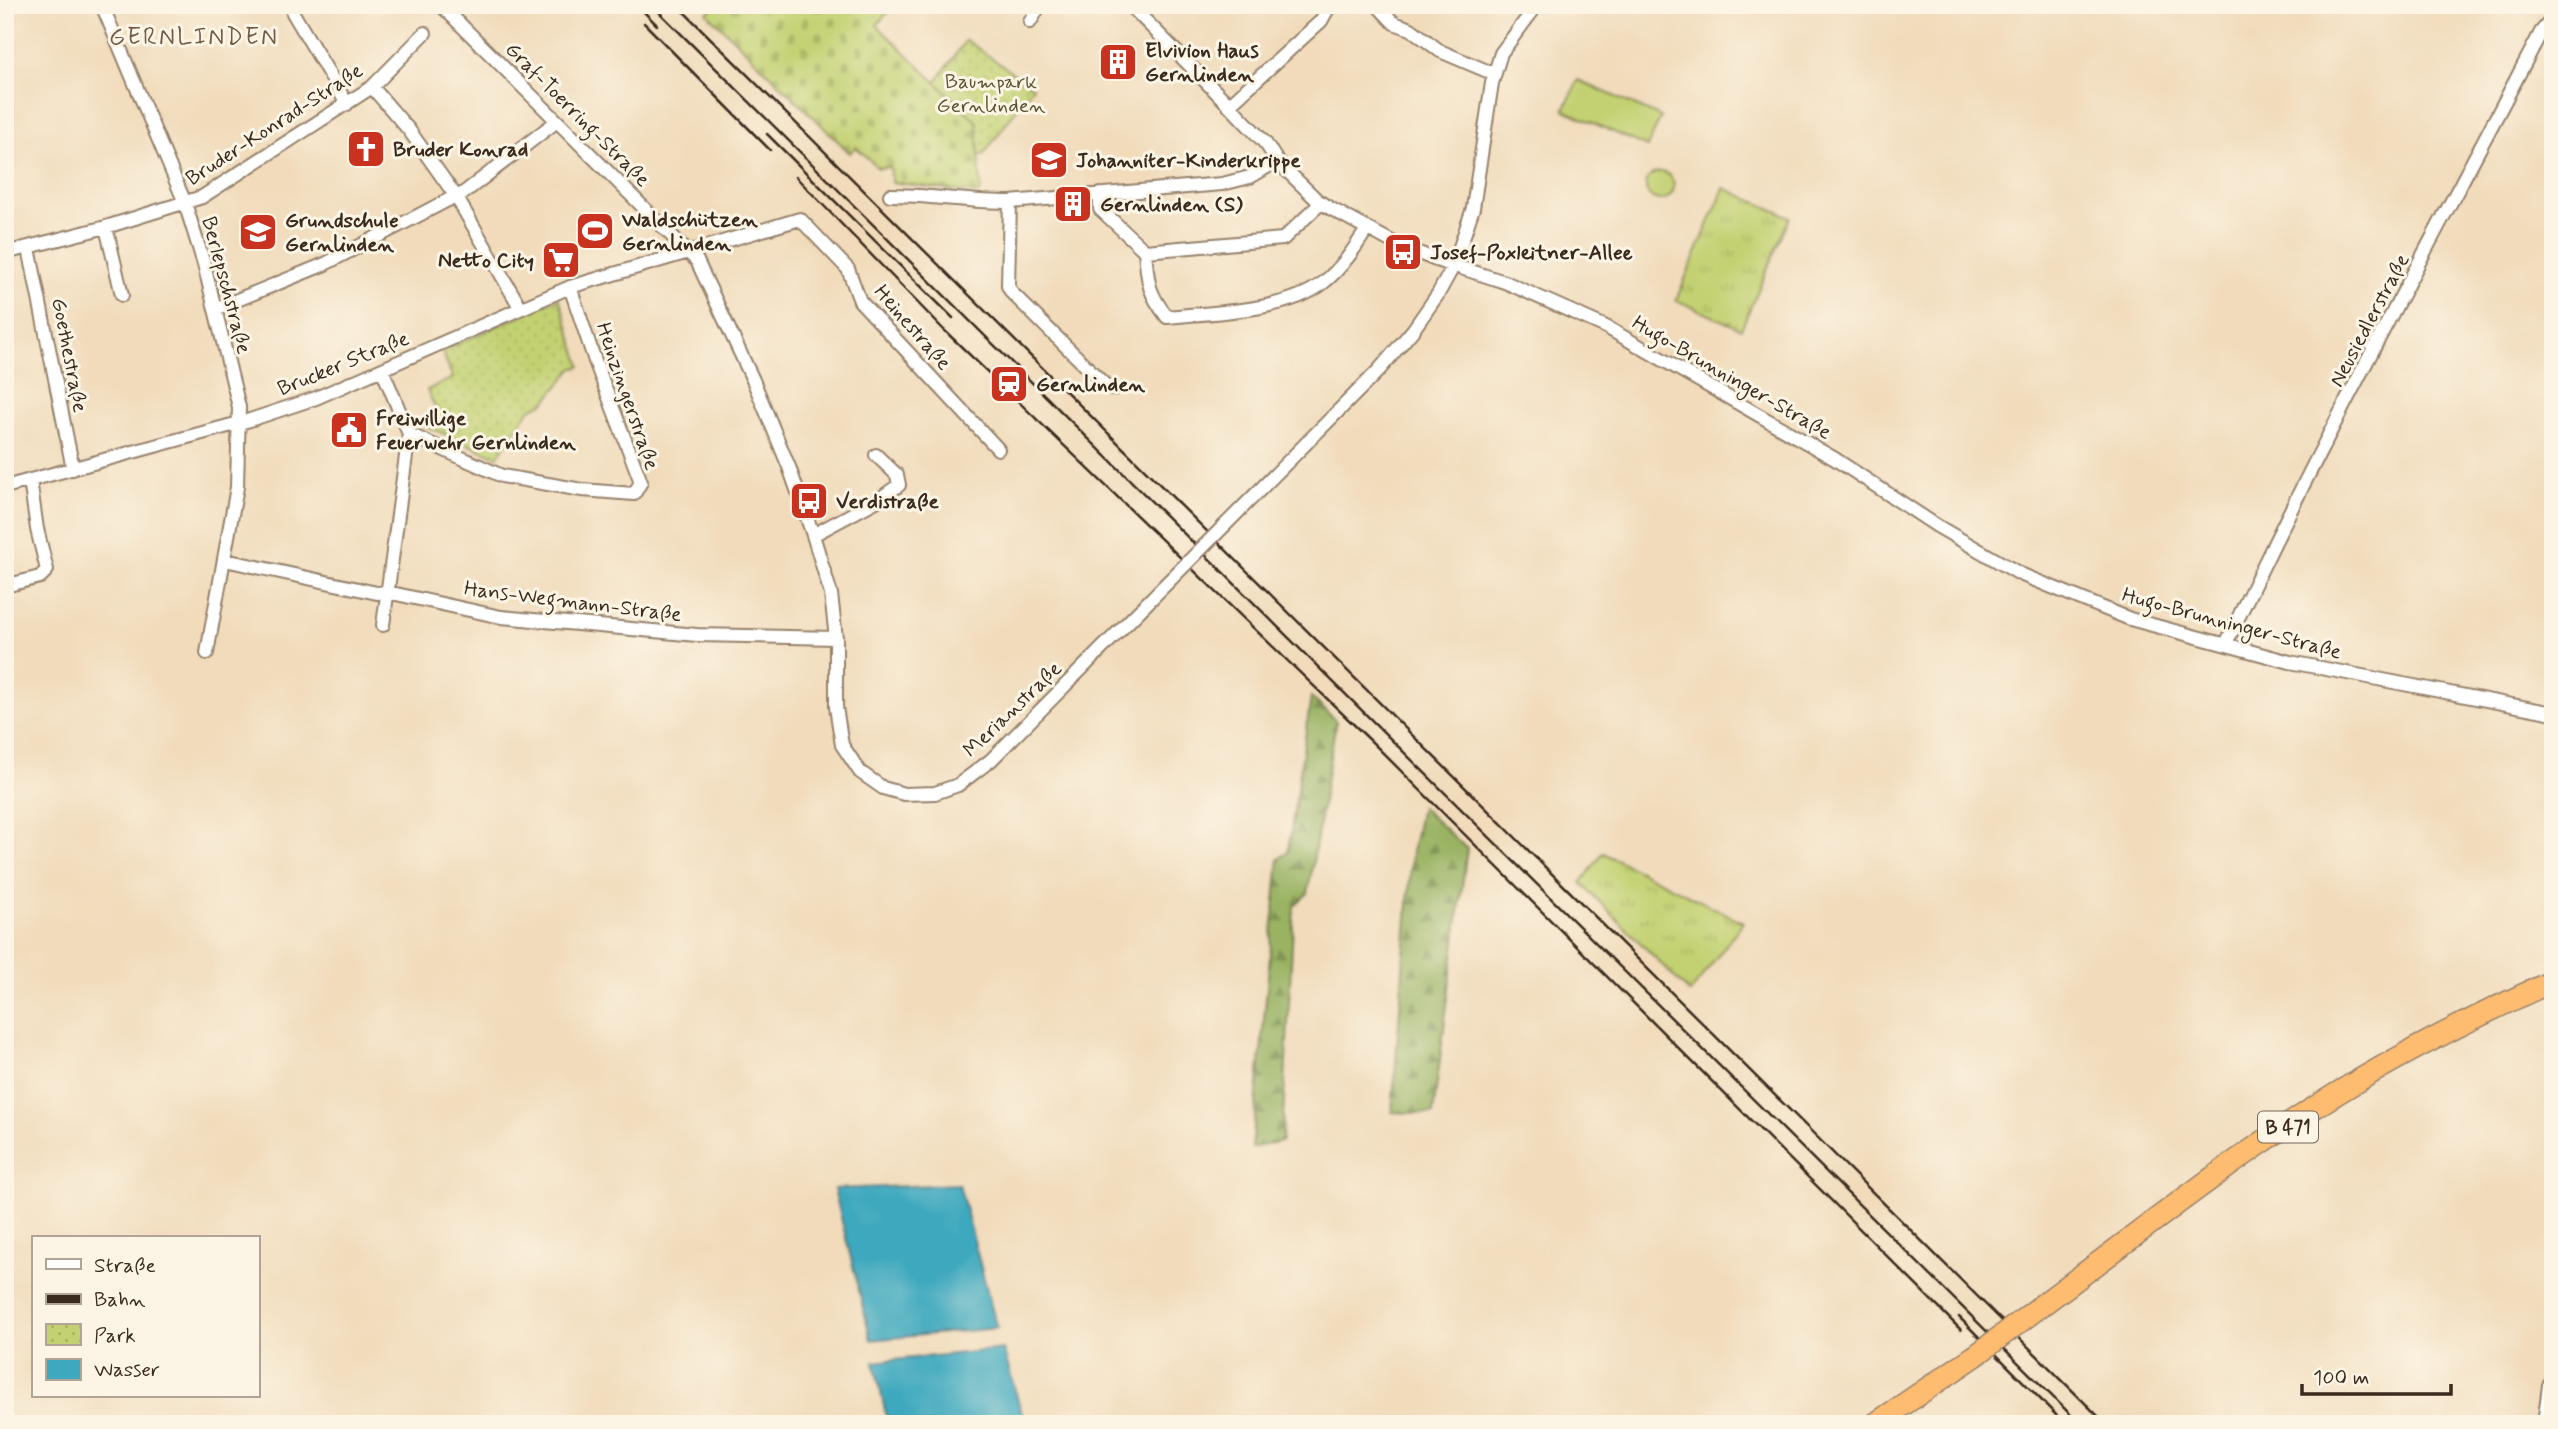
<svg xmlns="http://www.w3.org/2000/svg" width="2558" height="1429" viewBox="0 0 2558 1429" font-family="Mynerve,sans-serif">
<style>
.grass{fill:url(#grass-tufts);stroke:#7f7e48;stroke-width:2}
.forest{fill:url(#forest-firs);stroke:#6a6e41;stroke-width:2}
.cemetery{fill:url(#cemetery-stones);stroke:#7f7e48;stroke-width:2}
.park{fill:url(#park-dots);stroke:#7f7e48;stroke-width:2}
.pitch{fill:#c3d172;stroke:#7f7e48;stroke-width:2}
.water{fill:#3ea8be;stroke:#3c696e;stroke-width:2}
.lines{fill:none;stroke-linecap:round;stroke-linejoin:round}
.street-casing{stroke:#96826c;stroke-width:16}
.highway-casing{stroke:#96826c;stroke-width:24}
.street{stroke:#fff;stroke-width:12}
.highway{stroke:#fdbc70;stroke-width:21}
.rail{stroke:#3b2a1e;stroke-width:2.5}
.street-bridge-casing{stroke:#96826c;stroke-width:16;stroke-linecap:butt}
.highway-bridge-casing{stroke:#96826c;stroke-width:24;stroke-linecap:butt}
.street-bridge{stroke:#fff;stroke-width:12}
.highway-bridge{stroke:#fdbc70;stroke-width:21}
.labels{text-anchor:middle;stroke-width:6;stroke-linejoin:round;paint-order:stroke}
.shield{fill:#fcf5e5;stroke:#75675a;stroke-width:2}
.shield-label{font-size:19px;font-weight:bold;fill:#3b2a1e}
.poi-label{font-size:21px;font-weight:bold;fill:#3b2a1e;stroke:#fcf5e5;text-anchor:start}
.park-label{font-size:21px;fill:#5d5433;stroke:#fcf5e5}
.street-label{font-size:21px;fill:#3b2a1e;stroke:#fcf5e5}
.quarter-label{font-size:24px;letter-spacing:2px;fill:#725a45;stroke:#fcf5e5}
</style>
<defs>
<pattern id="grass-tufts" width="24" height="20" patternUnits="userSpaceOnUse" patternTransform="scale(1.75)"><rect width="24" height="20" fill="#c3d172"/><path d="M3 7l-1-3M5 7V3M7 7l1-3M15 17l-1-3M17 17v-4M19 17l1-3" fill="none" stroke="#a8b462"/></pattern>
<pattern id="forest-firs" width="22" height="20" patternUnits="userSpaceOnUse" patternTransform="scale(1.75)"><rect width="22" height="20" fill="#9ab364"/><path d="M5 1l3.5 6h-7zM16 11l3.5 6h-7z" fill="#7f9252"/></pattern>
<pattern id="cemetery-stones" width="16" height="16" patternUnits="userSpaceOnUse" patternTransform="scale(1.75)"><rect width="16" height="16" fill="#c3d172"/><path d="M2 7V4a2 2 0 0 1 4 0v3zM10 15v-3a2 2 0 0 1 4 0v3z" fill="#a8b462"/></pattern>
<pattern id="park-dots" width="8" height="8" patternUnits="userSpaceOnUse" patternTransform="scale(1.75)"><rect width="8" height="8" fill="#c3d172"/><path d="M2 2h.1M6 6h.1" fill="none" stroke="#a8b462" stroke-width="1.8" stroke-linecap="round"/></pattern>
</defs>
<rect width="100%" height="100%" fill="#fcf5e5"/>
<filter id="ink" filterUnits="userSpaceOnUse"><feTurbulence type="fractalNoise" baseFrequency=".0143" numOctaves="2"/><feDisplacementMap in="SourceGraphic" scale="14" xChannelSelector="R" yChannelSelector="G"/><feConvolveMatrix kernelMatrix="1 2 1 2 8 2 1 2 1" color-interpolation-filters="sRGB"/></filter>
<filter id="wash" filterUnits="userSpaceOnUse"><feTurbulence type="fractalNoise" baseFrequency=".00686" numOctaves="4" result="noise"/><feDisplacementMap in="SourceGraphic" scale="28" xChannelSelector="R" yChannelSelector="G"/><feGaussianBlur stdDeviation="1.57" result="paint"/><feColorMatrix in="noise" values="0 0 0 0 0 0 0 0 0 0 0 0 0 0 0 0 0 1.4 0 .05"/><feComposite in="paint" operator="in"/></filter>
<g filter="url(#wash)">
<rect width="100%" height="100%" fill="#f1dbbb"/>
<path class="grass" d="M1724,188L1790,217L1741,329L1676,300Z
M1603,853L1743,922L1690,993L1581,883Z"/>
<path class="forest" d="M1311,697L1336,721L1308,893L1294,906L1282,1141L1252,1148L1279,859L1288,852Z
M1421,807L1467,849L1433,1114L1392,1112L1412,852Z"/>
<path class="cemetery" d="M715,5H894L877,25L977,122L981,191L978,194L892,182L890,167L878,168L856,147L850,153L707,13Z"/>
<path class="park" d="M966,40L1033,87L983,155L979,156L977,122L936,82Z
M559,298L581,366L572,369L545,402L530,409L497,457L416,422L437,412L427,390L453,378L442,351Z"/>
<path class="pitch" d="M1578,80L1661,117L1647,147L1564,110Z
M1646 186a14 14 0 1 1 28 0a14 14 0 1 1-28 0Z"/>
<path class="water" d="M959,1184L997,1328L871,1340L834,1189Z
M1003,1349L1025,1424H888L874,1362Z"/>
</g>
<g filter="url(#ink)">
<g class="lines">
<g class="street-casing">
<path id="street" d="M102,5L185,203L204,264L239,407L237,487L207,653
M292,5L293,13L347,104
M441,5L697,261L753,380L789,467L813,535L831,594L836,638V707L842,745L860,772L883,788L904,794L935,793L958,785L991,760L1165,585
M1130,5L1229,105L1266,144L1277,161L1317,200L1328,207L1394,243L1436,260L1505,282L1606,327L1835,459L1937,526L2020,574L2130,619L2290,662L2553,713
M1377,5L1394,23L1411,29L1440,51L1494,74
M1030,22L1040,5
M372,87L409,130L457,198L520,307
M1229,105L1321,21L1330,5
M1100,194V209L1145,251L1283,239L1321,203
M890,195C930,195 969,202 1010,202L1222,184L1250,177L1277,161
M1010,202L1008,286L1012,293L1104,384L1113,389
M106,227L122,295
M29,248L73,469
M1145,251C1148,282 1147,291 1167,317C1213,312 1286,312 1323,283C1341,269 1355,248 1367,229
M5,253L106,227L202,197L372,87L425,33
M215,309L325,264L448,200L457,198L557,121
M382,369L409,434L383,625
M409,434L502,476L582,490L634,494L641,482L595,361L570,287
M5,487L250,420L316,398L570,287L800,219L848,269L860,301L998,449
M1225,525L1379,370L1413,330L1438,294L1454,265L1473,208L1492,83L1501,53L1537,5
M813,535L878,500L899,485L897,475L876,455
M225,560L377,593L387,592L501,617L697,635L836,638
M5,586L40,577L47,570L37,529L30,480
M2226,644C2323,436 2435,235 2541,32L2553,18
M2544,1424L2549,1385L2553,1378"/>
</g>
<g class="highway-casing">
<path id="highway" d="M2042,1305C2139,1233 2234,1157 2336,1094C2406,1051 2478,1015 2553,981
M1875,1424L1975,1356"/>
</g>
<use href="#street" class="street"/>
<use href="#highway" class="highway"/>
<path class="rail" d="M637,5L657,25
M652,5L2080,1424
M677,5L2106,1424
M644,23L770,150
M767,134L953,318
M796,177L944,330L1373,743L1961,1330
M1959,1317L2065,1424"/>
<g class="street-bridge-casing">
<path id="street-bridge" d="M1165,585L1225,525"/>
</g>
<g class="highway-bridge-casing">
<path id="highway-bridge" d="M1975,1356L2042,1305"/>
</g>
<use href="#street-bridge" class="street-bridge"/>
<use href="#highway-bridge" class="highway-bridge"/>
</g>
</g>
<defs>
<g id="building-square" transform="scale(2.0125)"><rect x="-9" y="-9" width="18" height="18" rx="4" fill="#c8321e" stroke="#fcf5e5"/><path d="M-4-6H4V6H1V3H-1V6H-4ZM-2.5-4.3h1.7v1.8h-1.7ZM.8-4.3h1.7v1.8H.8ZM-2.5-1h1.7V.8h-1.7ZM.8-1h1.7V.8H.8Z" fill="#fff"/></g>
<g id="church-square" transform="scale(2.0125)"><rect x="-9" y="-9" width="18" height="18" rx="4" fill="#c8321e" stroke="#fcf5e5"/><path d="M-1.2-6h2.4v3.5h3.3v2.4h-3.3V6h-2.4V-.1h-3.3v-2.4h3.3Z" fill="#fff"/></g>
<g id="school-square" transform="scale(2.0125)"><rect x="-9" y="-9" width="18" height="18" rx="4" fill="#c8321e" stroke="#fcf5e5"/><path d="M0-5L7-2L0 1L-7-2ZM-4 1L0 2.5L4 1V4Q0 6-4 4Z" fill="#fff"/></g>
<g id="stadium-square" transform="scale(2.0125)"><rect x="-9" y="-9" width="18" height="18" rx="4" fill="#c8321e" stroke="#fcf5e5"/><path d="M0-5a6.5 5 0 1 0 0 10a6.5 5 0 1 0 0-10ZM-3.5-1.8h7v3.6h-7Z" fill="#fff"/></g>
<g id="bus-square" transform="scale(2.0125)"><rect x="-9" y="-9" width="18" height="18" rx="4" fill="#c8321e" stroke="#fcf5e5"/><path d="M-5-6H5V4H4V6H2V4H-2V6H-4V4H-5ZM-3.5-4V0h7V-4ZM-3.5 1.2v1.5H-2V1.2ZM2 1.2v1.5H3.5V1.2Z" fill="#fff"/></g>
<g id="supermarket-square" transform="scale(2.0125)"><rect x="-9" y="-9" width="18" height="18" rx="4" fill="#c8321e" stroke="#fcf5e5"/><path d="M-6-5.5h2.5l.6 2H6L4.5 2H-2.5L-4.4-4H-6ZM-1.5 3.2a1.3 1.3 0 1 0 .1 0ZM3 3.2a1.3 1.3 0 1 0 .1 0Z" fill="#fff"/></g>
<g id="station-square" transform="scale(2.0125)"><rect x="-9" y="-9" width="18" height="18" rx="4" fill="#c8321e" stroke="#fcf5e5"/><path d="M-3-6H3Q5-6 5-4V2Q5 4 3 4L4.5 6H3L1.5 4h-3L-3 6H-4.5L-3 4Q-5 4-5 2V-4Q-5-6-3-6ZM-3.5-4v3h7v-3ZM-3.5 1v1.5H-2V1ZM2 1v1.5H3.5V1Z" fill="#fff"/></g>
<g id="civic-square" transform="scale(2.0125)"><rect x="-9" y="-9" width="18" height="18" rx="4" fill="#c8321e" stroke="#fcf5e5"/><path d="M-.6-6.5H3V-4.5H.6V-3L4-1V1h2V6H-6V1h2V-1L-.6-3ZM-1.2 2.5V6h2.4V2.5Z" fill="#fff"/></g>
</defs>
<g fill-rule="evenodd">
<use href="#building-square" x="1118" y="62"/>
<use href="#church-square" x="366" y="149"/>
<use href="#school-square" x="1049" y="160"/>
<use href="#building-square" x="1073" y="204"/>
<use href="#stadium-square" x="595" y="231"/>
<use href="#school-square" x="258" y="232"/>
<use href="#bus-square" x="1403" y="252"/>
<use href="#supermarket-square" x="561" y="260"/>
<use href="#station-square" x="1009" y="384"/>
<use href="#civic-square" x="349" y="430"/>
<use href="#bus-square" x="809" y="501"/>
</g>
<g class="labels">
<rect class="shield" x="2258" y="1111.5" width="60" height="31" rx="5"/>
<g class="shield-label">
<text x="2288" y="1134">B 471</text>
</g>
<g class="poi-label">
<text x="1145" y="57">Elvivion Haus<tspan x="1145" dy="24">Gernlinden</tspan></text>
<text x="393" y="156">Bruder Konrad</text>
<text x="1076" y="167">Johanniter-Kinderkrippe</text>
<text x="1100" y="211">Gernlinden (S)</text>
<text x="622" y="226">Waldschützen<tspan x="622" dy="24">Gernlinden</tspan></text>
<text x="285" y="227">Grundschule<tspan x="285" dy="24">Gernlinden</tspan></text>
<text x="1430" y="259">Josef-Poxleitner-Allee</text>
<text x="534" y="267" text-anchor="end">Netto City</text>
<text x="1036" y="391">Gernlinden</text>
<text x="376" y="425">Freiwillige<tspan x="376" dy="24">Feuerwehr Gernlinden</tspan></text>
<text x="836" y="508">Verdistraße</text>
</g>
<g class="park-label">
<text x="991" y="88">Baumpark<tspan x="991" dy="24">Gernlinden</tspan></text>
</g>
<g class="street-label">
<text transform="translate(578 114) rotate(45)" y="7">Graf-Toerring-Straße</text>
<text transform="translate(274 124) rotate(-33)" y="7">Bruder-Konrad-Straße</text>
<text transform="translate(227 285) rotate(75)" y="7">Berlepschstraße</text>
<text transform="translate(2369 320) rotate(-62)" y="7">Neusiedlerstraße</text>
<text transform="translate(913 327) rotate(49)" y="7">Heinestraße</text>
<text transform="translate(70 355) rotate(79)" y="7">Goethestraße</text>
<text transform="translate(343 363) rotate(-22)" y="7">Brucker Straße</text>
<text transform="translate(1732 377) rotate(30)" y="7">Hugo-Brunninger-Straße</text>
<text transform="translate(628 396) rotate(71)" y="7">Heinzingerstraße</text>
<text transform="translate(573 601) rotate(7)" y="7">Hans-Wegmann-Straße</text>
<text transform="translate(2232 623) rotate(15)" y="7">Hugo-Brunninger-Straße</text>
<text transform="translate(1012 709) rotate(-44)" y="7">Merianstraße</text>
</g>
<g class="quarter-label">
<text x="194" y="44">GERNLINDEN</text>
</g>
</g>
<rect width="2558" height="1429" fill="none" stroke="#fcf5e5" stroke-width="28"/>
<rect x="32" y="1236" width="228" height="161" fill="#fcf5e5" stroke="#afa495" stroke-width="2"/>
<rect x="46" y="1259" width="35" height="10" fill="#ffffff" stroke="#afa495" stroke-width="2"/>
<text x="94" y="1272" font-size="21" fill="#3b2a1e">Straße</text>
<rect x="46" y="1294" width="35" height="10" fill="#3b2a1e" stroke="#afa495" stroke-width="2"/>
<text x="94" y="1306" font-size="21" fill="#3b2a1e">Bahn</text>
<rect x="46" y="1324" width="35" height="21" fill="url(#park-dots)" stroke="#afa495" stroke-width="2"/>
<text x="94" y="1342" font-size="21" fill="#3b2a1e">Park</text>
<rect x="46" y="1359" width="35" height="21" fill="#3ea8be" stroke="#afa495" stroke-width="2"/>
<text x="94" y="1376" font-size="21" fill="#3b2a1e">Wasser</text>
<path d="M2302 1384v10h149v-10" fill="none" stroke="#3b2a1e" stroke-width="3.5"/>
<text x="2313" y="1384" font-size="21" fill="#3b2a1e" stroke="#fcf5e5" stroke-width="5" paint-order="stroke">100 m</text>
</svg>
